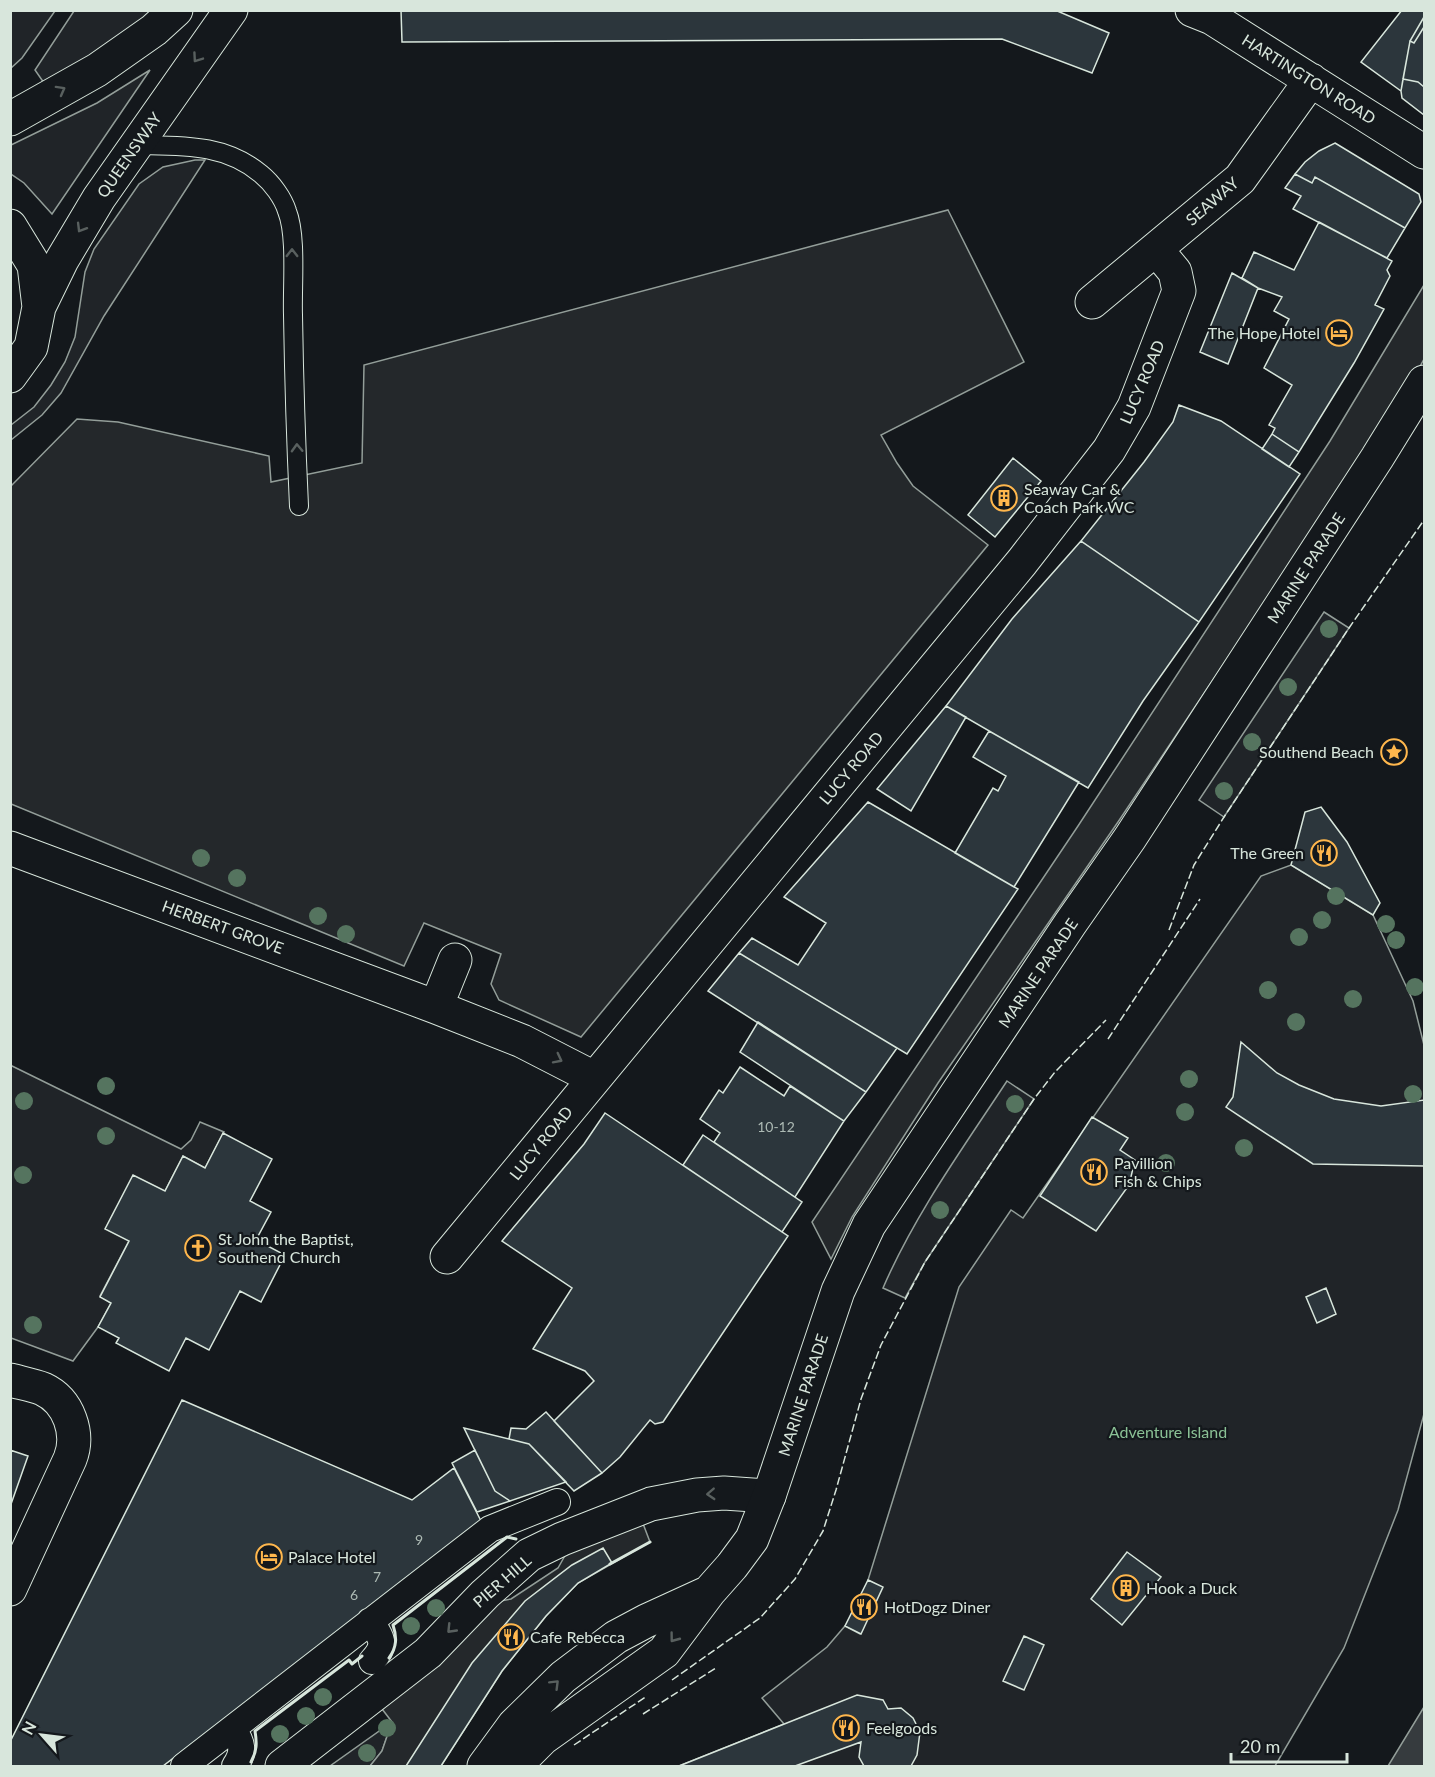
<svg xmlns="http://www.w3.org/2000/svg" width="1435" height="1777" viewBox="0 0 1435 1777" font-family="Lato,sans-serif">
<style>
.green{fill:#202428;stroke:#939e99;stroke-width:1.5}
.parking{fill:#24282b;stroke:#939e99;stroke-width:1.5}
.water{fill:#363b3e;stroke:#939e99;stroke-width:1.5}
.building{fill:#2c363c;stroke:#d8e6dc;stroke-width:1.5}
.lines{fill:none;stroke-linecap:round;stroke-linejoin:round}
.service-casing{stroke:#d8e6dc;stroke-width:20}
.pedestrian-casing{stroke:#d8e6dc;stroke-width:28}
.minor-casing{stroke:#d8e6dc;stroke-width:35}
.tertiary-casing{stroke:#d8e6dc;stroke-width:35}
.primary-casing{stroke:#d8e6dc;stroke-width:35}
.service{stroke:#14181c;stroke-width:18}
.pedestrian{stroke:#14181c;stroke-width:26}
.minor{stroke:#14181c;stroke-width:33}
.tertiary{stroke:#14181c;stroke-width:33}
.primary{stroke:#14181c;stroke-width:33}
.fence{stroke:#d8e6dc;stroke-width:1.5;stroke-dasharray:8 3;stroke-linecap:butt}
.wall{stroke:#d8e6dc;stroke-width:3}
.tree{fill:#55745f}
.oneway{stroke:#59605f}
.labels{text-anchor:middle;stroke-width:4.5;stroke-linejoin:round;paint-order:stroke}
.number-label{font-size:14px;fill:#adbab4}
.street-label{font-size:16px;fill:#d8e6dc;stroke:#14181c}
.poi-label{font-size:16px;fill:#d8e6dc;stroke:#14181c;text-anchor:start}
.park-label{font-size:16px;fill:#8ac095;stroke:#14181c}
</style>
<rect width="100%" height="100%" fill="#14181c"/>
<path class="green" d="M11,10L55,11L22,58L11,68Z
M74,11H154L92,57L44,83L35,70Z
M150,70L52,214L24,183L11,174V145L97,103Z
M195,160H205L104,316L61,393L42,415L11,440V425L34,407L51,385L65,362L75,337L85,272L94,249L139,184L163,167Z
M1324,612L1349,628L1224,817L1199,800Z
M1291,865L1373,915L1413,1001L1424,1045V1414L1398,1510L1344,1648L1275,1766H679L784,1724L762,1698L827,1647L845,1626L860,1634L882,1587L868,1580L959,1287L1011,1210L1023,1218L1261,876Z
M10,1065L181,1149L191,1140L200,1122L224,1132L205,1168L183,1156L165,1191L129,1241L100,1296L111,1303L98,1327L73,1361L11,1338Z
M1007,1081L1034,1099L925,1262L905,1298L883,1288C915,1214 963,1148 1007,1081Z
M392,1722L382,1751L370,1766H330Z"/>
<path class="parking" d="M948,210L1024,362L881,435L897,463L913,486L988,545L581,1037L499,1000L491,984L501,954L424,923L404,966L11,804L10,487L77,419L118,422L269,456L271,482L362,463L364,365Z
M1424,285V359L1410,385L1118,822L938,1083L852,1217L831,1259L812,1222L1078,826L1330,441Z
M642,1521L650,1542L578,1583L546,1616L502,1671L441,1766H370L382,1751L392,1722L379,1705L490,1603L511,1599L558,1568L567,1552Z"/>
<path class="water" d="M1424,1707V1766H1388Z"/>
<path class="building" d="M401,10H1055L1109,33L1092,73L1002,39L402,42Z
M1402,10H1424V17L1410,41L1401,91L1361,62Z
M1424,17V27L1414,43L1410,41Z
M1424,27V87L1418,82L1403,79L1410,41L1414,43Z
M1403,79L1418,82L1424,87V115L1402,98L1401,91Z
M1335,143L1419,194L1421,202L1405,228L1315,177L1312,183L1295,174L1305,162L1319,151Z
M1295,174L1312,183L1315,177L1405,228L1387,258L1293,209L1301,196L1285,188Z
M1319,222L1392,261L1387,270L1390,276L1375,305L1384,309L1354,363L1299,452L1272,434L1275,428L1269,425L1292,385L1264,368L1289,319L1274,311L1282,297L1258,288L1242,278L1254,252L1294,270Z
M1232,273L1258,288L1228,364L1200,352Z
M1179,405L1221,421L1300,474L1199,622L1081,541L1144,462L1173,422Z
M1272,434L1299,452L1289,467L1262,449Z
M1013,458L1041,481L995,537L968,515Z
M1081,541L1199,622L1143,701L1088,788L946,706L1012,619Z
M946,706L966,717L911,811L877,789Z
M989,731L1079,782L1014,887L955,853L993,788L998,791L1006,776L973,757Z
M868,802L1018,889L907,1054L739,953L752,938L798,965L826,923L784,897Z
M1321,807L1347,842L1380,903L1373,915L1291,865L1305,812Z
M739,953L897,1048L866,1092L708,991Z
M758,1022L866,1092L844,1121L740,1052Z
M1241,1042L1277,1073L1299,1085L1334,1099L1381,1106L1424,1100V1166L1313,1164L1250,1123L1226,1107L1233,1097Z
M740,1067L784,1096L790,1086L844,1121L795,1197L714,1142L720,1133L700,1119L719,1090L723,1093Z
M605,1113L788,1236L663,1422L655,1424L650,1420L620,1457L602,1473L554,1421L594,1381L585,1371L533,1349L572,1288L502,1241L584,1144Z
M1092,1117L1128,1138L1120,1150L1135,1160L1129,1185L1096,1231L1040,1196Z
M223,1133L272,1159L250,1201L271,1212L256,1240L285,1255L261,1302L240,1291L209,1350L186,1338L169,1371L116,1343L119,1338L98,1327L111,1303L100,1297L129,1241L105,1229L133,1175L165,1191L183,1156L205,1168Z
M703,1135L802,1202L782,1232L683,1165Z
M1326,1288L1336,1314L1317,1323L1306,1297Z
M182,1400L412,1500L454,1468L481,1521L163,1766H10V1742Z
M546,1412L602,1473L574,1491L529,1444L509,1439L511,1428L526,1429Z
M464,1428L529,1444L566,1482L510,1501L495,1491Z
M10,1450L28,1456L10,1507Z
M475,1450L495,1491L510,1501L477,1512L452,1463Z
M603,1548L612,1563L578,1583L546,1616L502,1671L441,1766H406L472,1663L525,1601L572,1565Z
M1127,1552L1161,1577L1122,1625L1091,1599Z
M868,1580L883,1587L861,1634L845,1626Z
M1024,1636L1044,1645L1024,1690L1003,1681Z
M857,1695L883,1700L888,1709L901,1708L913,1718L920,1732L917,1755L911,1766H864L859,1757L861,1742L795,1766H679Z"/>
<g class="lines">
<g class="service-casing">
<path id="service" d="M136,145C181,146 224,143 261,174C272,183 283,198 287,211C297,236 292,287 293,315C294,379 296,443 299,506"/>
</g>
<g class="pedestrian-casing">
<path id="pedestrian" d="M370,1621C382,1638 387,1645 372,1661
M233,1729C242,1742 245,1752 235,1766
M184,1766L490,1529L557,1502"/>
</g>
<g class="minor-casing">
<path id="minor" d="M1192,10L1212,18L1424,152
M1092,302L1240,179L1311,80
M10,848L436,1007L522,1041L594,1078
M436,1007L455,960
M447,1257L1022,562L1109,450L1134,407L1179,291L1175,272L1156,249
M10,1380C21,1383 33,1385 43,1389C69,1401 80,1434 70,1459L10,1589
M282,1766L428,1653L485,1594L529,1555L562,1539L651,1504L697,1495L724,1493L769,1496"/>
</g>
<g class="tertiary-casing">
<path id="tertiary" d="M484,1766L514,1725L563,1677L616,1637L646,1621L705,1594
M515,1766L543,1738L664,1652L709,1592L732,1566L752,1539L769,1496L838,1291L869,1225L1070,924L1130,838L1377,458L1424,382"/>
</g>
<g class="primary-casing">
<path id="primary" d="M10,119L97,70L154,30L176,10
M10,226L34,265L39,307
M10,376L31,347L39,307L62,260L99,198L231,10"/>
</g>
<use href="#service" class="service"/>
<use href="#pedestrian" class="pedestrian"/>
<use href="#minor" class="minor"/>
<use href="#tertiary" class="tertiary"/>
<use href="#primary" class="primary"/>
<path class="fence" d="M1169,930L1194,865L1224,817L1349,628L1424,520
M1108,1039L1200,899
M672,1680L760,1618L795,1579L823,1531L836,1490L861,1399L881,1345L925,1262L1034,1099L1055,1072L1106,1020
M643,1714L716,1668
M574,1745L647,1696"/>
<path class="wall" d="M610,1564L650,1542
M389,1658C397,1647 397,1637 393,1625L507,1537L516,1539
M251,1762C257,1751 257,1743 255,1731L349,1660L352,1664L362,1656"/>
</g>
<g class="tree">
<circle cx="1329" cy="629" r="9"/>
<circle cx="1288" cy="687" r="9"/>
<circle cx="1252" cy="742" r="9"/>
<circle cx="1224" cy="791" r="9"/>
<circle cx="201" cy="858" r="9"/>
<circle cx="237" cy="878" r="9"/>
<circle cx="1336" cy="896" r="9"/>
<circle cx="318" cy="916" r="9"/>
<circle cx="1322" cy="920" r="9"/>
<circle cx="1386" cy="924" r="9"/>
<circle cx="346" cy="934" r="9"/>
<circle cx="1299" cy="937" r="9"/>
<circle cx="1396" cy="940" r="9"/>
<circle cx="1415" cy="987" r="9"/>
<circle cx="1268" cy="990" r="9"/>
<circle cx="1353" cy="999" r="9"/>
<circle cx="1296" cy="1022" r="9"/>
<circle cx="1189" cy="1079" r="9"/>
<circle cx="106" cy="1086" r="9"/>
<circle cx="1413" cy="1094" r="9"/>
<circle cx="24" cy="1101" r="9"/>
<circle cx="1015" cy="1104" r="9"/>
<circle cx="1185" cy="1112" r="9"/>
<circle cx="106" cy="1136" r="9"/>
<circle cx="1244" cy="1148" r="9"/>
<circle cx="1166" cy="1163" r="9"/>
<circle cx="23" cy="1175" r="9"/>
<circle cx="940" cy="1210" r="9"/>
<circle cx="33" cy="1325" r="9"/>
<circle cx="436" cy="1608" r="9"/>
<circle cx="411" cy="1626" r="9"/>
<circle cx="323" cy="1697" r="9"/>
<circle cx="306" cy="1716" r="9"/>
<circle cx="387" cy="1728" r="9"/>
<circle cx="280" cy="1734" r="9"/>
<circle cx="367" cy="1753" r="9"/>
</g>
<defs><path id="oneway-chevron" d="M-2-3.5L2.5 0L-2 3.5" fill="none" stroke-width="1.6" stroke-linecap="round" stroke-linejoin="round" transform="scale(1.5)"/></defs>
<g class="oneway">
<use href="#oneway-chevron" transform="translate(197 58) rotate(125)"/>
<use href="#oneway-chevron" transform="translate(61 90) rotate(-29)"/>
<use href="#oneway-chevron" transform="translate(81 228) rotate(121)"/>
<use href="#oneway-chevron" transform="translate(292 253) rotate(-90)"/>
<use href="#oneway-chevron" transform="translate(297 448) rotate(-92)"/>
<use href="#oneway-chevron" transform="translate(558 1059) rotate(27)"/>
<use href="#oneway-chevron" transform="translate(711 1494) rotate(177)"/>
<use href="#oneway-chevron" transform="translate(451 1629) rotate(134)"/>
<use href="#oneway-chevron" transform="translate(674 1638) rotate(127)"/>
<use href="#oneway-chevron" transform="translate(555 1684) rotate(-45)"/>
</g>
<defs>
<g id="hotel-ring" transform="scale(1.35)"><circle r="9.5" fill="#14181c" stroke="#ffb74d" stroke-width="1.5"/><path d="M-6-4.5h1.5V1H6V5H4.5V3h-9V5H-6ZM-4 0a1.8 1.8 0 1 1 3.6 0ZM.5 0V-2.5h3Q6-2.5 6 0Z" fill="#ffb74d"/></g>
<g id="building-ring" transform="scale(1.35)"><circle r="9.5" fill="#14181c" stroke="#ffb74d" stroke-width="1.5"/><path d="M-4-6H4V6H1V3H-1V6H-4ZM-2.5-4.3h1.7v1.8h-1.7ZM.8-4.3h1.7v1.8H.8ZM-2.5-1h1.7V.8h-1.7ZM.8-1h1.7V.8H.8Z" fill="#ffb74d"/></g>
<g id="sight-ring" transform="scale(1.35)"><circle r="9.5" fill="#14181c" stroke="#ffb74d" stroke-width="1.5"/><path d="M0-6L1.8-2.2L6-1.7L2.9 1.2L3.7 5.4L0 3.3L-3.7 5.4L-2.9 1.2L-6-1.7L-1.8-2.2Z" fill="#ffb74d"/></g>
<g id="restaurant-ring" transform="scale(1.35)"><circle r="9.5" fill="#14181c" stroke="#ffb74d" stroke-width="1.5"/><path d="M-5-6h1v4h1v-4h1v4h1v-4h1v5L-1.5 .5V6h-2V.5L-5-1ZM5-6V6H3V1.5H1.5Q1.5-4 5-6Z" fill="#ffb74d"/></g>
<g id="church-ring" transform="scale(1.35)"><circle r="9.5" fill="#14181c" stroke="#ffb74d" stroke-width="1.5"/><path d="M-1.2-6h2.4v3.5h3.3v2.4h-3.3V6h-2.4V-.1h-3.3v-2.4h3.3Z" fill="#ffb74d"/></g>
</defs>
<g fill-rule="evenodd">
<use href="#hotel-ring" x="1339" y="333"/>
<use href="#building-ring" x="1004" y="498"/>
<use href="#sight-ring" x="1394" y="752"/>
<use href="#restaurant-ring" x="1324" y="853"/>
<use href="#restaurant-ring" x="1094" y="1172"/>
<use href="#church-ring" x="198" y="1248"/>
<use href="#hotel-ring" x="269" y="1557"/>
<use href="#building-ring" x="1126" y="1588"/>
<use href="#restaurant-ring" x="864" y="1607"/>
<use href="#restaurant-ring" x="511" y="1637"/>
<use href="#restaurant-ring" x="846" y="1728"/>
</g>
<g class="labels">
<g class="number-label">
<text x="776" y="1132">10-12</text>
<text x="419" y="1545">9</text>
<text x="377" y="1582">7</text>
<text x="354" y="1600">6</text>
</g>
<g class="street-label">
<text transform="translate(1309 79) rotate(32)" y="6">HARTINGTON ROAD</text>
<text transform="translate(129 155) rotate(-55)" y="6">QUEENSWAY</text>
<text transform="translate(1212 201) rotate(-41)" y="6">SEAWAY</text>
<text transform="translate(1142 382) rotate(-67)" y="6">LUCY ROAD</text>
<text transform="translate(1306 568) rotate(-57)" y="6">MARINE PARADE</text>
<text transform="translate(851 768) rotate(-50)" y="6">LUCY ROAD</text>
<text transform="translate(223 927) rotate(20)" y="6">HERBERT GROVE</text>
<text transform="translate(1038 973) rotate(-56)" y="6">MARINE PARADE</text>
<text transform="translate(541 1143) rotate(-51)" y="6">LUCY ROAD</text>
<text transform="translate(803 1395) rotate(-72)" y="6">MARINE PARADE</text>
<text transform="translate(502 1581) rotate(-41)" y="6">PIER HILL</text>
</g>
<g class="poi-label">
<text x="1320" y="339" text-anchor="end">The Hope Hotel</text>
<text x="1024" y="495">Seaway Car &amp;<tspan x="1024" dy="18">Coach Park WC</tspan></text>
<text x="1374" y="758" text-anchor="end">Southend Beach</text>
<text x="1304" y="859" text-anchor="end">The Green</text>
<text x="1114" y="1169">Pavillion<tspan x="1114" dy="18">Fish &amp; Chips</tspan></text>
<text x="218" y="1245">St John the Baptist,<tspan x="218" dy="18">Southend Church</tspan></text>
<text x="288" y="1563">Palace Hotel</text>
<text x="1146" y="1594">Hook a Duck</text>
<text x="884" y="1613">HotDogz Diner</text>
<text x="530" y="1643">Cafe Rebecca</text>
<text x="866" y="1734">Feelgoods</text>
</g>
<g class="park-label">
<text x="1168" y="1438">Adventure Island</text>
</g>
</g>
<rect width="1435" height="1777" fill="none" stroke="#d8e6dc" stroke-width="24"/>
<g transform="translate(42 1735) rotate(298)" stroke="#14181c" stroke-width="4.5" paint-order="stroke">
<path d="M0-4.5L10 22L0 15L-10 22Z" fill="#d8e6dc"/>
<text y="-9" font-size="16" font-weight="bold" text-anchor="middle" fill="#d8e6dc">N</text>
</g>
<path d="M1231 1753v9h116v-9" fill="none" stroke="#d8e6dc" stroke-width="3"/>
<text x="1240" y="1753" font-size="18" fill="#d8e6dc" stroke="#14181c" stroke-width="4.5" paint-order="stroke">20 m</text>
</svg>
